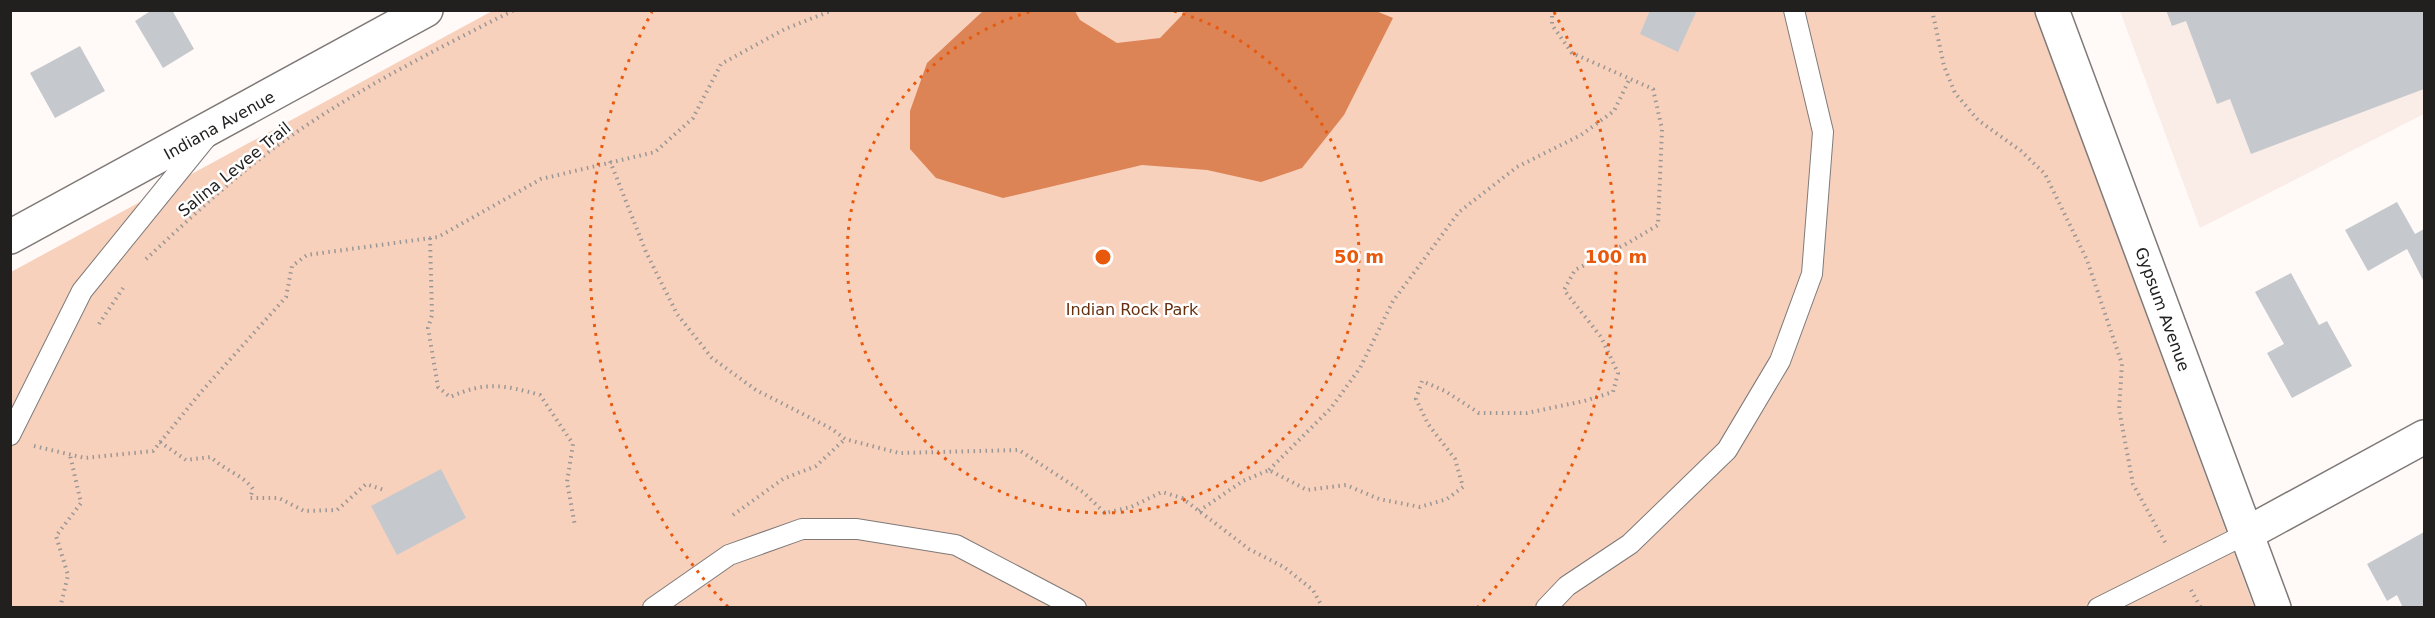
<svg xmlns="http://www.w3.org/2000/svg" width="2435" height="618" viewBox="0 0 2435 618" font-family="'DejaVu Sans',sans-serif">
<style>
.built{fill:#faede7}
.green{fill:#f8d1bd}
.water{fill:#dc8456}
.building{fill:#c5c9cd}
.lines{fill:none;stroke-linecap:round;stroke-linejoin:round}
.service-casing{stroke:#7f7a78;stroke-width:22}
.minor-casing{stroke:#7f7a78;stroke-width:36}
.path{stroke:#9a9795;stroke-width:4;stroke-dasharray:1.5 4.5;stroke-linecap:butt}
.service{stroke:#fff;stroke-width:20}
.minor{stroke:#fff;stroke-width:33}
.ring{fill:none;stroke:#e8590c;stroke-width:3;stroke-dasharray:3 6}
.labels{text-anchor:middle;stroke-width:5;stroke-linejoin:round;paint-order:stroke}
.street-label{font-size:16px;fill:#22201f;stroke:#fff}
.park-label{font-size:16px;fill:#682f0d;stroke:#fff}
.centre{fill:#e8590c;stroke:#fff;stroke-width:3}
.ring-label{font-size:18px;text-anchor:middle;font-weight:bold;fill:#e8590c;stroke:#fff;stroke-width:5;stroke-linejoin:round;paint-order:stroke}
</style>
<rect width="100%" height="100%" fill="#fffaf7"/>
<path class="built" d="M2120,11H2424V114L2200,228Z"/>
<path class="green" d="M494,10L2034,11L2254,607L11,608V272Z"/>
<path class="water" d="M1376,11L1393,18L1344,115L1302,168L1261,182L1207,170L1142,165L1003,198L936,178L910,149V111L927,63L983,11H1075L1080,20L1117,43L1160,38L1186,11Z"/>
<path class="building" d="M152,10H172L194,49L163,68L135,21Z
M1650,10H1697L1678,52L1640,34Z
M2166,10H2424V89L2251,154L2230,99L2217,104L2186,21L2172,26Z
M80,46L105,91L55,118L30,73Z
M2397,202L2415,234L2424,229V282L2407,249L2368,271L2345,230Z
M2291,273L2319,325L2327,321L2352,366L2292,398L2267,353L2284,344L2255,292Z
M441,469L466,518L397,555L371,506Z
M2424,532V608H2403L2397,595L2387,601L2367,564Z"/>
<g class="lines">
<g class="service-casing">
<path id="service" d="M10,435L82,291L206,138
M653,608L729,555L802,529H857L956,545L1076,608
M1546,608L1567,586L1630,544L1727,450L1780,361L1812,274L1823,132L1794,10
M2098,608L2246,534"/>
</g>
<g class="minor-casing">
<path id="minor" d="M2052,10L2274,608
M10,237L426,10
M2246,534L2424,437"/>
</g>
<path class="path" d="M1932,10L1944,66L1955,93L1978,120L2021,151L2045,174L2087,260L2122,364L2119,409L2133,484L2166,544
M610,161L646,252L677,314L712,358L756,390L832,429L845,439L899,453L1019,450L1083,492L1105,513L1131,507L1162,492L1182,498L1249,549L1284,567L1313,590L1323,608
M430,238L432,315L428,328L438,387L450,397C486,381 504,385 540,395L573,444L567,482L575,526
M146,259C185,223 224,186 266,154C343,96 429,53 514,10
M99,324L123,288
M160,442L186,460L211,457C225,471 242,474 253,489L250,498H279L304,511L337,510L366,484L384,490
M34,446L85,458L153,451L201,392L286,297L292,266L307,255L438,237L541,179L655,152L693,118L721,64L785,29L833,10
M1269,470L1331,408L1360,368L1393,301L1459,212L1517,167L1581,135L1614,111L1629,80
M1199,511L1243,481L1269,470L1307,490L1346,485L1379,499L1420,507L1447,499L1463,487L1455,459L1428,424L1416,399L1422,381L1445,391L1479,413H1527L1584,401L1613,392L1618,373L1601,337L1564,290L1575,270L1628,243L1658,225L1662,129L1653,89L1572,53L1552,25V10
M733,515L783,479L816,466L845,439
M2191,590L2201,608
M60,608L68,575L56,536L81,503L70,455"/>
<use href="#service" class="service"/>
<use href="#minor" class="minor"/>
</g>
<g class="ring">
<path d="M1174 11A256 256 0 1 1 1032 11"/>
<path d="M728 607A513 513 0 0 1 652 12M1554 12A513 513 0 0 1 1478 607"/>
</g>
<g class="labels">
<g class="street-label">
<text transform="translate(219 125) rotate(-29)" y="6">Indiana Avenue</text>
<text transform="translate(234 169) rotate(-39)" y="6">Salina Levee Trail</text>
<text transform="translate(2163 309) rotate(70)" y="6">Gypsum Avenue</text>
</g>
<g class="park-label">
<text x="1132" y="315">Indian Rock Park</text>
</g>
</g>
<circle cx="1103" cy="257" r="9" class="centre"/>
<g class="ring-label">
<text x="1359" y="263">50 m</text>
<text x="1616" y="263">100 m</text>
</g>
<rect width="2435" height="618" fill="none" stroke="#22201f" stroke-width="24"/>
</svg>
